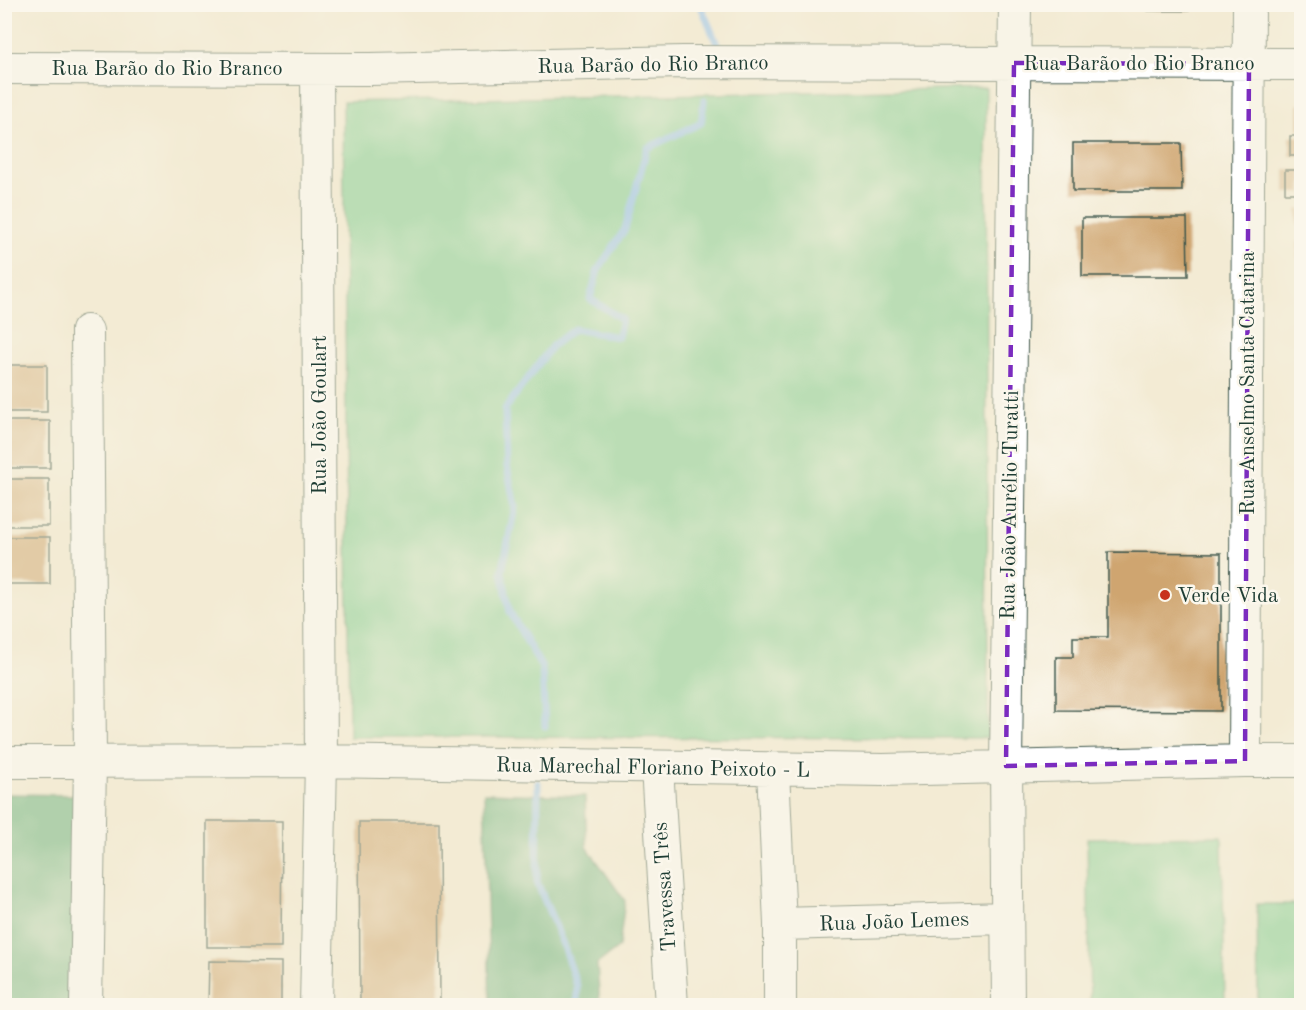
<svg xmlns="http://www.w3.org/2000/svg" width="1306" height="1010" viewBox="0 0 1306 1010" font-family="'Old Standard TT',serif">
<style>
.green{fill:#78cd91;stroke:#4c8562;stroke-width:1.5}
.forest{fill:#62b07b;stroke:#407658;stroke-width:1.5}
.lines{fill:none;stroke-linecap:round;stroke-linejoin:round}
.stream{stroke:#84bcf4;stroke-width:7}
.building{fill:#cfa56f}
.minor-casing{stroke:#3f574c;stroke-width:34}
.minor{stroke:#fff;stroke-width:32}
.marked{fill:none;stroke:#7b2cbf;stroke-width:4.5;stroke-dasharray:12 8;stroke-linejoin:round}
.poi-dot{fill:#c8321e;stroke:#fbf7ec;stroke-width:2}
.labels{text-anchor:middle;stroke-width:5;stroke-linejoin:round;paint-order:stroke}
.street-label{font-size:21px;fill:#1f3d34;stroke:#fbf7ec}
.poi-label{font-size:21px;fill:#1f3d34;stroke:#fbf7ec;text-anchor:start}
</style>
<rect width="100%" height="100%" fill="#fbf7ec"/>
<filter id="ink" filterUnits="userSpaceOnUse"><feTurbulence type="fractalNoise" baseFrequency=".0167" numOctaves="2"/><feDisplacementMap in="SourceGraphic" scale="12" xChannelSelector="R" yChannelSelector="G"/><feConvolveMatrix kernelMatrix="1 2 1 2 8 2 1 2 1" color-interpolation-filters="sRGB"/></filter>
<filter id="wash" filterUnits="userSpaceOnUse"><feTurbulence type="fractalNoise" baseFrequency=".008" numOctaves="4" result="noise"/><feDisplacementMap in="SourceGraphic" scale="24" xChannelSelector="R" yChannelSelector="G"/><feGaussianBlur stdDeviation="1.35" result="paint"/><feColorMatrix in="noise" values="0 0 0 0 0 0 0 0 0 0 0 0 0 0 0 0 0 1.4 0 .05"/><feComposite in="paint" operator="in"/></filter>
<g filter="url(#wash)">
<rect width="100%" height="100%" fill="#f3ebd4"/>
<path class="green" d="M986,88L988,738L349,737L343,102Z
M1222,836L1225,1005H1090L1087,838Z
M1257,904H1301V1005H1258Z"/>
<path class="forest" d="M484,793L585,796L587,847L625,901L619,947L597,964L600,1005H490Z
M5,794L79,795L74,1005L5,1006Z"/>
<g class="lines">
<path class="stream" d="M700,4L717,44
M545,726L542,668L510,612L502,572L515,507L507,466L505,409L552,346L574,329L618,337L622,319L590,299L598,270L625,229L647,148L701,123L704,101
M538,783L537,882L562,942L577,986V1006"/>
</g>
<g id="blocks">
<path class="building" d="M1148,4H1189V11H1148Z
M1298,104H1302V129H1298Z
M1290,136H1302V156H1290Z
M1073,143H1181L1182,191H1073Z
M1285,170H1302V193H1285Z
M1297,209H1302V226H1297Z
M1082,218H1187L1188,276H1082Z
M1297,242H1302V258H1297Z
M4,365H47V412H4Z
M4,421H50V468H4Z
M4,479H49V526H4Z
M4,537H50V584H4Z
M1108,552L1221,553V711L1056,710V657H1073V637H1108Z
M207,821H282L281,947H207Z
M359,822H439L440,1006H360Z
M209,961L281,962V1006H208Z"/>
</g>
</g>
<g filter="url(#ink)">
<use href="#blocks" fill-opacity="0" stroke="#3f574c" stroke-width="1.5"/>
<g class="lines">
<g class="minor-casing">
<path id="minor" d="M4,68L370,69L683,62L1302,64
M1245,761L1249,4
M4,762L321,761L883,770L1245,761H1302
M657,768L672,1006
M773,770L780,924V1006
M780,924L1007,918
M86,1006L90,762L87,331
M316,1006L321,761L317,69
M1008,1006L1006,766L1015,4"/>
</g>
<use href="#minor" class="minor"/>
</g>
</g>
<path d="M0 0H1306V1010H0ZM1014,63L1249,64L1245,761L1006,766Z" fill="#f3ebd4" fill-opacity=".55" fill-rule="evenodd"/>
<path class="marked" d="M1014,63L1249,64L1245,761L1006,766Z"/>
<circle class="poi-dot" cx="1165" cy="595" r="6"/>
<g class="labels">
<g class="street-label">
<text x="1139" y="70">Rua Barão do Rio Branco</text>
<text transform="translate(653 64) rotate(-1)" y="7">Rua Barão do Rio Branco</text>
<text x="167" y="75">Rua Barão do Rio Branco</text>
<text transform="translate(1247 383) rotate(-90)" y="7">Rua Anselmo Santa Catarina</text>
<text transform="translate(319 415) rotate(-90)" y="7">Rua João Goulart</text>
<text transform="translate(1009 505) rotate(-89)" y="7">Rua João Aurélio Turatti</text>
<text transform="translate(653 767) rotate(1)" y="7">Rua Marechal Floriano Peixoto - L</text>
<text transform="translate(664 887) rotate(-94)" y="7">Travessa Três</text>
<text transform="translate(894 921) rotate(-2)" y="7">Rua João Lemes</text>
</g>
<g class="poi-label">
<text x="1177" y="602">Verde Vida</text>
</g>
</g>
<rect width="1306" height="1010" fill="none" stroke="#fbf7ec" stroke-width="24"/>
</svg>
